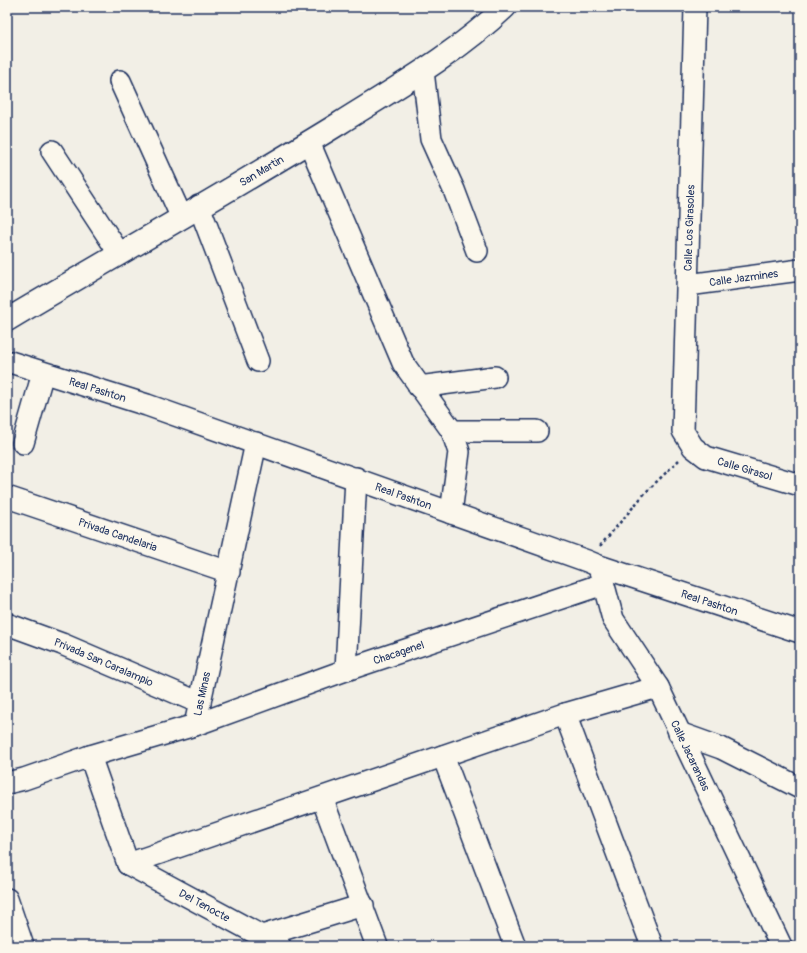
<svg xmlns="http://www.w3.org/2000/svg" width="807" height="953" viewBox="0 0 807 953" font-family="Pangolin,sans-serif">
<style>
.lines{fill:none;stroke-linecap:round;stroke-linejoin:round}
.street-casing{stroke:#1b2f5e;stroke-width:24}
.secondary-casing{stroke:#1b2f5e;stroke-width:25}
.path{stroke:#1b2f5e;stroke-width:2.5;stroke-dasharray:3 3;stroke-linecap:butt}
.street{stroke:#fbf7ec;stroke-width:21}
.secondary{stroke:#fbf7ec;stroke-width:22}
.labels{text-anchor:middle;stroke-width:3;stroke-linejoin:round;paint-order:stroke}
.street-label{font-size:11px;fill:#1b2f5e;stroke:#fbf7ec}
</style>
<rect width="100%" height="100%" fill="#f2efe6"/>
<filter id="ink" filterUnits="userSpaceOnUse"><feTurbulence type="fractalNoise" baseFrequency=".025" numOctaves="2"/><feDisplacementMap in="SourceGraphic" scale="8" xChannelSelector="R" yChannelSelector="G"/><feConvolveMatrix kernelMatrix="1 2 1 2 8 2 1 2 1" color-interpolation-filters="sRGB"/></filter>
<g filter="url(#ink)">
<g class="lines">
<g class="street-casing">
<g id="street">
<path id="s1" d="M695,7L683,431L693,447L706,457L800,485"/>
<path d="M423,71L431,139L454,190L477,251"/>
<path d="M120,81L181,216"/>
<path d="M309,142L403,363L452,431L459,452L451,513"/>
<path d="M52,151L119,253"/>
<path d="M199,206L258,361"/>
<path id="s2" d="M688,285L800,270"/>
<path id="s3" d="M7,361L147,405L587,561L599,566L800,632"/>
<path d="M419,387L495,377"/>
<path d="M452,431H537"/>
<path d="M23,443L43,373"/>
<path id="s4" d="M7,497L229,572"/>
<path id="s5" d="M600,571L613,619L658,687L781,946"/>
<path id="s6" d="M7,624L62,644L200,703"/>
<path d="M346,670L356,478"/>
<path d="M565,714L652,946"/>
<path id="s7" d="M195,725L256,443"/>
<path d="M679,733L721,748L800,788"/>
<path d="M90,756L128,864"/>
<path d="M443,756L515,946"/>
<path id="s8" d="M7,783L24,779L90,756L195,725L346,670L603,584"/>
<path d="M322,798L377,946"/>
<path d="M128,864L565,714L658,687"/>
<path id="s9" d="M128,864L280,946"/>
<path d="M7,899L23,946"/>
<path d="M262,936L363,905"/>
</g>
</g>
<g class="secondary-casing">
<g id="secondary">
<path id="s10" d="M7,320C118,254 230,191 340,123C397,87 456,54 505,7"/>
</g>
</g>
<path class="path" d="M600,546L646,492L679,460"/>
<use href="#street" class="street"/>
<use href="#secondary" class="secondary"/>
</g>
</g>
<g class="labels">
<g class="street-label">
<text dy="4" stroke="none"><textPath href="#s10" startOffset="295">San Martin</textPath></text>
<text transform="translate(689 228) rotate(-88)" y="4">Calle Los Girasoles</text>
<text dy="4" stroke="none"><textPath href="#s2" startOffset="56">Calle Jazmines</textPath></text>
<text dy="4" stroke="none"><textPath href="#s3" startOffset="95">Real Pashton</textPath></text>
<text dy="4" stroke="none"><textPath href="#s1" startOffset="500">Calle Girasol</textPath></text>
<text dy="4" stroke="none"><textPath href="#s3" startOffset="419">Real Pashton</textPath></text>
<text dy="4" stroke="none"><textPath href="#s4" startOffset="117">Privada Candelaria</textPath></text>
<text dy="4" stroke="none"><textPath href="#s3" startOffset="743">Real Pashton</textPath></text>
<text dy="4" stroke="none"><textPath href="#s8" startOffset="413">Chacagenel</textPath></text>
<text dy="4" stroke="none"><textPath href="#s6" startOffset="104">Privada San Caralampio</textPath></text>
<text dy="4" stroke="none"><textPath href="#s7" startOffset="32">Las Minas</textPath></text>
<text dy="4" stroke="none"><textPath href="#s5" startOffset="207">Calle Jacarandas</textPath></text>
<text dy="4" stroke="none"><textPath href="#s9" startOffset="87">Del Tenocte</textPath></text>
</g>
</g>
<rect width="807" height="953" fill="none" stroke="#fbf7ec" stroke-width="24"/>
<rect x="12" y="12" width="783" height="929" fill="none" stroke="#1b2f5e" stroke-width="1.5" filter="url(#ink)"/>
</svg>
